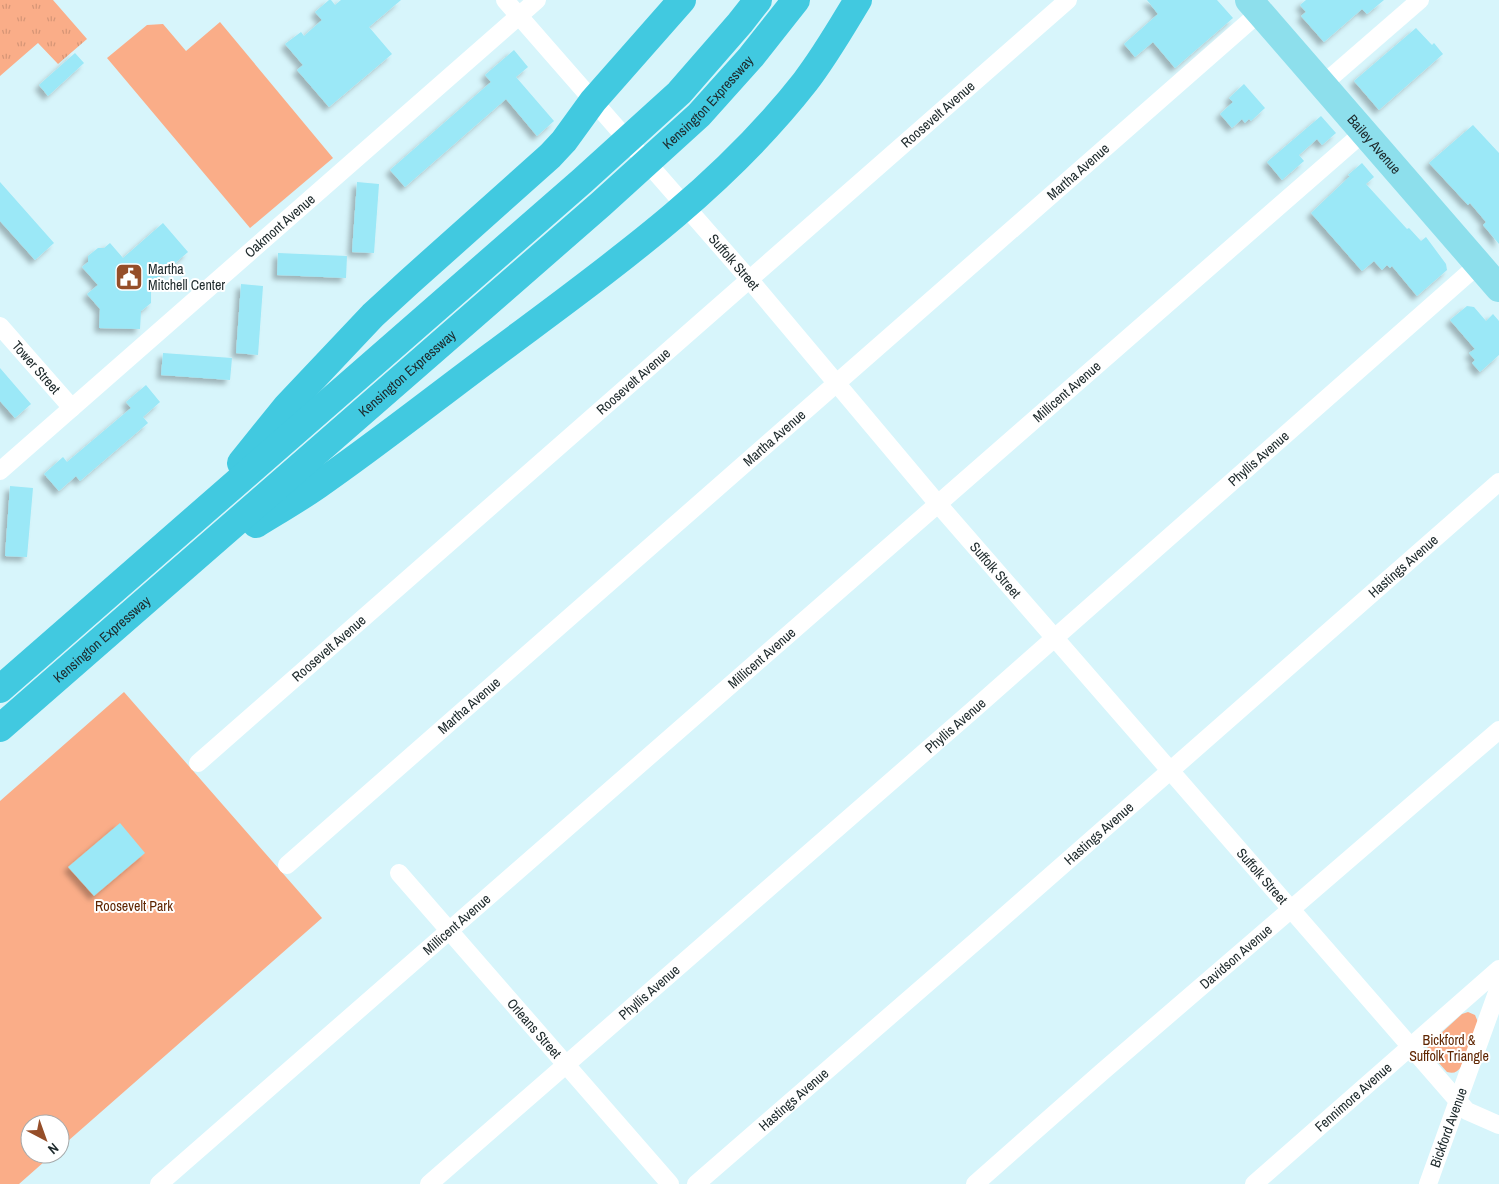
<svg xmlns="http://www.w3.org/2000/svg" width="1499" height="1184" viewBox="0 0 1499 1184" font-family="'Archivo Narrow',sans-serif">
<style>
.grass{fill:url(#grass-tufts)}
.green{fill:#faad88}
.building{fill:#9be8f7;filter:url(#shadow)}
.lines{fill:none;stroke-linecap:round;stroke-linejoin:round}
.minor{stroke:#fff;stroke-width:18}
.primary{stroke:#8ddfec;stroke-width:28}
.motorway{stroke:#41c9e0;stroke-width:28}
.labels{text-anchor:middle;stroke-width:4;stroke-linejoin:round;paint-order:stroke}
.street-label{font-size:14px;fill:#1d292b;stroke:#fff}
.poi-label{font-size:14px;fill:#1d292b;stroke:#fff;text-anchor:start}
.park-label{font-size:14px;fill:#5f2501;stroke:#fff}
</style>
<defs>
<pattern id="grass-tufts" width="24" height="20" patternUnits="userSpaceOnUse" patternTransform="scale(1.25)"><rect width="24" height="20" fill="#faad88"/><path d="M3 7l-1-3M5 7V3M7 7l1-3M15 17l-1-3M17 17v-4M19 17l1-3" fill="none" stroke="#d69576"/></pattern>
<filter id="shadow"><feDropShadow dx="-4.5" dy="4.5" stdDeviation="2.5" flood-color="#0004"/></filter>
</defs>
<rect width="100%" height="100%" fill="#d7f5fb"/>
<path class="grass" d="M0,0H53L87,39L58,64L38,43L0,76Z"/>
<path class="green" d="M220,22L333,158L250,228L107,58L147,25L163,24L186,51Z
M124,692L322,918L60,1148V1124H30V1154H53L19,1184H0V801Z
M1468,1012L1475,1015L1478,1022L1461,1067C1457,1072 1454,1074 1447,1072L1429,1052L1427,1046L1462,1014Z"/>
<path class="building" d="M329,0H331L335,5L341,0H401L369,27L392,54L329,107L297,70L303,65L285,44L301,32L304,36L322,20L315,12Z
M1147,0H1217L1233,18L1175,68L1153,42L1135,57L1124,44L1158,14Z
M1306,0H1384L1367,14L1362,9L1324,42L1301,16L1306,12L1300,5Z
M1416,28L1432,45L1434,43L1443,54L1379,110L1354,81Z
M514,50L528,67L516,77L554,121L537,136L506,99L405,187L390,170L491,82L485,75Z
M75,53L84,63L48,96L39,85Z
M1244,84L1265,108L1251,121L1249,119L1245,123L1242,119L1232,128L1220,114L1233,102L1229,98Z
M1321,116L1336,133L1322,145L1317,139L1299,155L1304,161L1282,180L1267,162Z
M1473,125L1499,153V244L1483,225L1486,222L1470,203L1468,205L1429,163Z
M1362,163L1374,177L1366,184L1407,229L1409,228L1421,241L1426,237L1446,264L1447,270L1417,296L1392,266L1390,268L1387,265L1382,270L1374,261L1362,271L1311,213L1350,176L1348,175Z
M0,182L54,243L35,260L0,221Z
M357,182L379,184L374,253L352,252Z
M163,223L188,252L151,284V303L141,311L140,329L99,328L100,309L87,294L98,285L82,267L88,262V256L98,248H104L110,243L123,258Z
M278,253L347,256L346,278L277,275Z
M241,284L263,286L258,355L236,353Z
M1467,306L1474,307L1486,321L1493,314L1499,321V355L1480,372L1472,363L1475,360L1469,353L1475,349L1450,320Z
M163,353L232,358L230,380L161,375Z
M0,368L31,404L15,418L0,401Z
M146,385L160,402L143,417L148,423L80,481L76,476L59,491L44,474L63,457L67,462L131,408L126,402Z
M10,486L33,488L27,557L5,556Z
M120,823L145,853L94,896L68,867Z"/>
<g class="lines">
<g class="minor">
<path id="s1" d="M505,0L749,279L938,504L1458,1101L1467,1111L1499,1125"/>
<path d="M1322,85L1420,0"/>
<path id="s2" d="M0,326L72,408"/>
<path id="s3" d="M0,471L537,0"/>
<path id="s4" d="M198,763L1068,0"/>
<path id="s5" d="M287,865L1260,12"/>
<path id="s6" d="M399,873L670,1184"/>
<path id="s7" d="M159,1184L1364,132"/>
<path id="s8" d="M429,1184L973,710L1479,264"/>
<path id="s9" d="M696,1184L983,935L1499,482"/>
<path id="s10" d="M975,1184L1102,1072L1499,730"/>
<path id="s11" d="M1254,1184L1499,969"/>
<path id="s12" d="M1428,1184L1499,987"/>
</g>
<path class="primary" id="s13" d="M1249,0L1499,288"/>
<g class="motorway">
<path d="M241,463L287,406L373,315L409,282L550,156L564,141L593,101L682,0"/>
<path d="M256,524C277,511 298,499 318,485C377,444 435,398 493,355C604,272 719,192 805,82C825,56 841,28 858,0"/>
<path d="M0,689L582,181L679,93L740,23L758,0"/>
<path id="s14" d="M0,728L601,204L699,115L751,57L796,0"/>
</g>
</g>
<defs>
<g id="civic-square" transform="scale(1.4375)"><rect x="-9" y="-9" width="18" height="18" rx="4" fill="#954e29" stroke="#fff"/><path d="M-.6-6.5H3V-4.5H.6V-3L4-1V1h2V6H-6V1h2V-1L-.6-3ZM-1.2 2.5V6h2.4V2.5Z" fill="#fff"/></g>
</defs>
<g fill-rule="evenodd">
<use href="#civic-square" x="129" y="277"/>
</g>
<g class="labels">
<g class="street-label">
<text dy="5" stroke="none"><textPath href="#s14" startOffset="945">Kensington Expressway</textPath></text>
<text dy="5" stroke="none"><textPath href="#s4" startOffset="984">Roosevelt Avenue</textPath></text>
<text dy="5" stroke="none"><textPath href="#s13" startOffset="191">Bailey Avenue</textPath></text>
<text dy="5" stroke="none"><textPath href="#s5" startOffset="1052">Martha Avenue</textPath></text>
<text dy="5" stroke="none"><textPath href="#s3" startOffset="372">Oakmont Avenue</textPath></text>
<text dy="5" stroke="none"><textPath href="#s1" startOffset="348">Suffolk Street</textPath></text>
<text dy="5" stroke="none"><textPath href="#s2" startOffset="55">Tower Street</textPath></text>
<text dy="5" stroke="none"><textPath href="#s14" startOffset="540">Kensington Expressway</textPath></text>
<text dy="5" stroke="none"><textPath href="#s4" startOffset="579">Roosevelt Avenue</textPath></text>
<text dy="5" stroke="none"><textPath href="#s7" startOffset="1205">Millicent Avenue</textPath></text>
<text dy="5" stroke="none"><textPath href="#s5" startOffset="648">Martha Avenue</textPath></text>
<text dy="5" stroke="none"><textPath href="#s8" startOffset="1102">Phyllis Avenue</textPath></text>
<text dy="5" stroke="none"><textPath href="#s9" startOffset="939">Hastings Avenue</textPath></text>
<text dy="5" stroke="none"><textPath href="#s1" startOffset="752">Suffolk Street</textPath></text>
<text dy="5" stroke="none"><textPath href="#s14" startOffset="135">Kensington Expressway</textPath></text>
<text dy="5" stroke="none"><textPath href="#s4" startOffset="174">Roosevelt Avenue</textPath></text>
<text dy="5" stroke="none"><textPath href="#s7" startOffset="800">Millicent Avenue</textPath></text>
<text dy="5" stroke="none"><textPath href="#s5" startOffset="242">Martha Avenue</textPath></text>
<text dy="5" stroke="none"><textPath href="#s8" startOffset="698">Phyllis Avenue</textPath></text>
<text dy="5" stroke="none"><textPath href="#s9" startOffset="534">Hastings Avenue</textPath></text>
<text dy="5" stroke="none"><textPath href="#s1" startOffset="1158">Suffolk Street</textPath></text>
<text dy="5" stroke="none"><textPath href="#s7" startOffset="395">Millicent Avenue</textPath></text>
<text dy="5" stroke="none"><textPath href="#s10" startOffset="346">Davidson Avenue</textPath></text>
<text dy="5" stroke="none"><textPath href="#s8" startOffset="292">Phyllis Avenue</textPath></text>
<text dy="5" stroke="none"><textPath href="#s6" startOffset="206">Orleans Street</textPath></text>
<text dy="5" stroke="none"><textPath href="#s11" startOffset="132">Fennimore Avenue</textPath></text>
<text dy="5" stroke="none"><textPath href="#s9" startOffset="129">Hastings Avenue</textPath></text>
<text dy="5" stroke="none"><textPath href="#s12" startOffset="60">Bickford Avenue</textPath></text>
</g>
<g class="poi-label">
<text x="148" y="274">Martha<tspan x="148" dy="16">Mitchell Center</tspan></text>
</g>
<g class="park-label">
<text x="134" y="911">Roosevelt Park</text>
<text x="1449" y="1045">Bickford &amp;<tspan x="1449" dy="16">Suffolk Triangle</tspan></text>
</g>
</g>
<g transform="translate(45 1139) rotate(139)"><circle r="24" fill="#ffffff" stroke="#a5a9aa"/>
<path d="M0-4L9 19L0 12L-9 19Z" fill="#954e29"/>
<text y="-8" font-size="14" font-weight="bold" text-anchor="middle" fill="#1d292b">N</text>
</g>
</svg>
